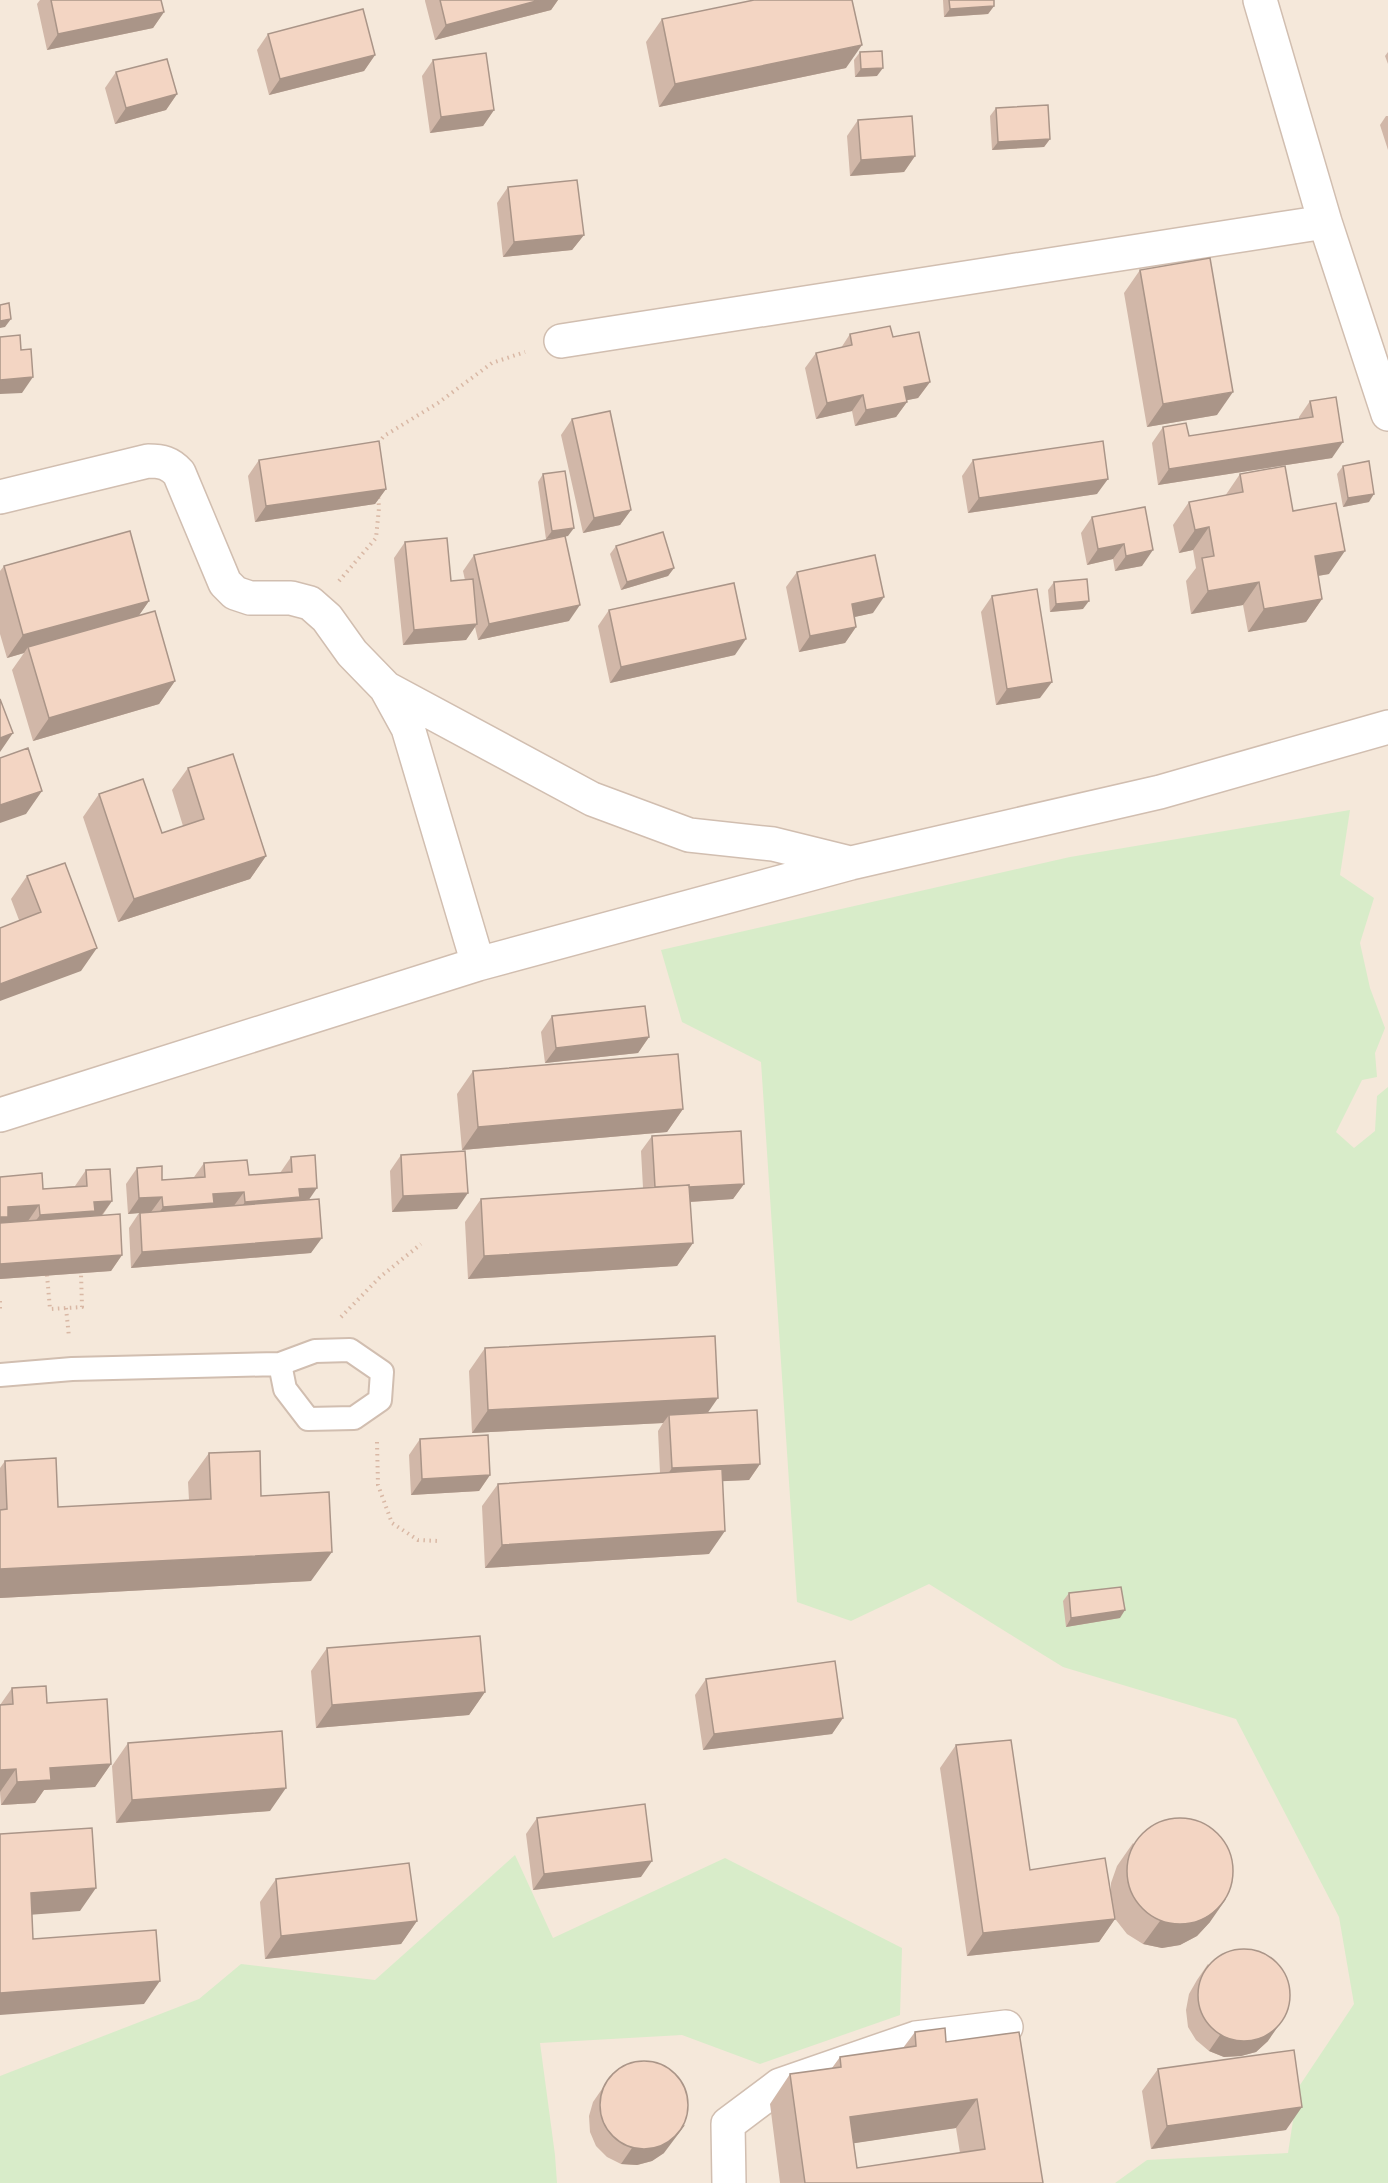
<svg xmlns="http://www.w3.org/2000/svg" width="1388" height="2183" viewBox="0 0 1388 2183" font-family="'DejaVu Sans',sans-serif">
<style>
.residential{fill:#f5e8da}
.green{fill:#d8ecc9}
.lines{fill:none;stroke-linecap:round;stroke-linejoin:round}
.service-casing{stroke:#d1beb0;stroke-width:26}
.minor-casing{stroke:#d1beb0;stroke-width:36}
.path{stroke:#d9b8a5;stroke-width:4;stroke-dasharray:1.5 4.5;stroke-linecap:butt}
.service{stroke:#fff;stroke-width:22}
.minor{stroke:#fff;stroke-width:33}
.wall{fill:#d1b7a8;fill-rule:evenodd}
.shaded-wall{fill:#aa9588}
.building{fill:#f3d5c3;stroke:#aa9588;stroke-width:1.5;fill-rule:evenodd}
</style>
<rect width="100%" height="100%" fill="#fdf6ec"/>
<path class="residential" d="M0,0H1388V2183H0Z"/>
<path class="green" d="M1350,810L1340,875L1374,898L1360,943L1370,988L1385,1028L1375,1053L1377,1077L1362,1080L1336,1132L1354,1148L1375,1131L1377,1096L1388,1087V2183H1115L1147,2160L1288,2153L1298,2088L1354,2004L1339,1917L1236,1719L1063,1667L929,1584L851,1621L797,1602L761,1062L682,1022L661,950L1070,857Z
M515,1855L553,1938L725,1858L902,1948L900,2015L760,2064L682,2035L540,2043L555,2155L557,2183H0V2076L199,1999L241,1964L375,1980Z"/>
<g class="lines">
<g class="service-casing">
<path id="service" d="M0,1375L72,1369L280,1364L315,1351L350,1350L382,1372L380,1400L354,1418L308,1419L285,1389L280,1364"/>
</g>
<g class="minor-casing">
<path id="minor" d="M1260,0L1325,222L1388,414
M561,341L1325,222
M0,497L148,461C162,461 170,463 179,473L225,583L235,593L250,598H291L310,603L327,618L352,653L386,688L408,728L478,964
M386,688L592,799L689,835L773,844L850,863
M0,1115L478,964L851,863L1160,792L1388,727
M729,2183L728,2124L780,2085L916,2038L1006,2027"/>
</g>
<path class="path" d="M378,443L384,436L438,403L492,363L525,352
M339,581L376,538L379,508L378,494
M47,1275L50,1309L82,1307L81,1273
M0,1301V1312
M66,1308L69,1337
M341,1317L380,1277L421,1244
M377,1442L378,1485L392,1523L418,1540L438,1541"/>
<use href="#service" class="service"/>
<use href="#minor" class="minor"/>
</g>
<path class="wall" d="M40,0H161L164,12L153,28L47,50L37,4Z
M425,0H558L551,10L435,40L425,1Z
M943,0H994V6L988,14L944,17Z
M662,19L846,68L659,107L646,42Z
M268,34L375,55L364,71L269,95L257,50Z
M860,52L877,76L855,77L854,60Z
M1388,52V64L1385,56Z
M433,60L494,110L483,126L430,133L422,76Z
M116,72L177,94L166,110L115,124L105,88Z
M996,108L1050,139L1044,147L992,150L990,116Z
M1386,116H1388V150L1380,125Z
M858,120L915,156L904,172L850,176L847,136Z
M508,187L584,235L572,250L503,257L497,203Z
M1140,270L1217,415L1147,427L1124,293Z
M850,334L893,337L930,382L918,398L907,400V402L896,417L855,426L852,411L816,419L805,368L816,353L841,348Z
M1310,401L1332,458L1158,485L1152,443L1163,427L1189,436L1299,419V417Z
M572,419L631,510L620,525L583,533L561,435Z
M259,460L386,489L375,504L255,522L248,476Z
M973,460L1097,494L968,513L962,476Z
M1343,466L1369,502L1343,507L1337,474Z
M543,474L568,536L546,539L538,482Z
M1240,474L1293,511L1329,574L1318,576L1322,599L1306,622L1248,632L1243,605L1191,614L1186,581L1196,568L1193,550L1179,553L1173,525L1189,502L1225,496Z
M1145,507L1142,566L1115,571L1113,559L1087,565L1081,533L1092,517Z
M405,542L451,581L465,580L463,571L474,555L569,621L478,640L475,627L466,640L403,645L394,558Z
M616,546L674,568L668,576L621,590L610,554Z
M4,566L149,601L139,615L175,681L159,704L33,741L12,670L24,653L7,658L0,634V571Z
M797,572L873,613L854,617L856,627L845,643L799,652L786,587Z
M1054,582L1083,609L1050,612L1048,590Z
M992,596L1040,698L996,705L981,612Z
M609,610L735,655L610,683L598,626Z
M188,768L266,856L250,879L118,922L83,817L99,794L162,833L183,826L172,790Z
M27,876L81,971L19,920L11,899Z
M552,1016L649,1037L638,1053L545,1063L541,1032Z
M473,1071L683,1109L667,1132L462,1150L457,1094Z
M652,1136L744,1184L733,1199L690,1202L693,1243L677,1266L468,1279L465,1222L481,1199L643,1188L641,1151Z
M401,1155L457,1209L392,1212L390,1171Z
M291,1157L309,1199L311,1253L131,1268L129,1228L139,1213L128,1214L126,1184L137,1168L162,1180L194,1177L204,1163L249,1175L280,1173Z
M86,1170L112,1201L102,1216L122,1255L111,1271L0,1279L43,1189L75,1186Z
M485,1348L708,1413L760,1464L749,1480L722,1481L709,1554L485,1568L482,1506L498,1484L660,1473L658,1431L663,1423L472,1433L469,1371Z
M420,1439L490,1475L479,1491L411,1495L409,1455Z
M209,1453L261,1496L311,1581L0,1598V1468L5,1461L58,1507L189,1500L188,1482Z
M1069,1593L1120,1618L1066,1627L1063,1601Z
M327,1648L485,1692L469,1715L316,1728L311,1671Z
M706,1679L843,1718L832,1734L703,1750L695,1695Z
M12,1688L47,1703L111,1764L95,1787L44,1790L35,1803L1,1805L0,1792V1705Z
M128,1743L270,1811L116,1823L112,1766Z
M956,1745L1030,1870L1111,1891V1883L1117,1866L1133,1843L1210,1922L1197,1936L1180,1945L1162,1948L1143,1944L1127,1934L1116,1920L1114,1914L1115,1919L1099,1942L967,1956L940,1768Z
M537,1818L641,1877L533,1890L526,1834Z
M276,1879L417,1921L401,1944L265,1959L260,1902Z
M1208,1964L1268,2041L1256,2052L1241,2056L1224,2057L1209,2051L1196,2040L1188,2027L1186,2010L1189,1994L1197,1980Z
M915,2032L946,2042L1043,2183H780L770,2104L790,2074L832,2068L840,2057L903,2048ZM956,2128L960,2153L857,2168L854,2143Z
M1158,2069L1286,2130L1151,2149L1142,2091Z
M613,2073L664,2153L652,2161L637,2165L621,2164L607,2157L596,2146L590,2132L589,2116L593,2102Z"/>
<path class="shaded-wall" d="M540,0H558L551,10L435,40L446,25Z
M994,6L988,14L944,17L950,9Z
M164,12L153,28L47,50L58,34Z
M862,45L846,68L659,107L675,84Z
M375,55L364,71L269,95L280,79Z
M883,68L877,76L855,77L861,69Z
M177,94L166,110L115,124L126,108Z
M494,110L483,126L430,133L441,117Z
M1050,139L1044,147L992,150L998,142Z
M915,156L904,172L850,176L861,160Z
M584,235L572,250L503,257L514,242Z
M11,319L5,327L0,328V321Z
M33,377L22,393L0,394V380Z
M930,382L918,398L893,403L904,387Z
M1233,392L1217,415L1147,427L1163,404Z
M863,395L852,411L816,419L827,403Z
M907,402L896,417L855,426L866,410Z
M1343,442L1332,458L1158,485L1169,469Z
M1108,479L1097,494L968,513L979,498Z
M386,489L375,504L255,522L266,506Z
M1374,494L1369,502L1343,507L1348,498Z
M631,510L620,525L583,533L594,518Z
M1209,527L1193,550L1179,553L1195,530Z
M574,528L568,536L546,539L552,531Z
M1124,544L1113,559L1087,565L1098,549Z
M1153,550L1142,566L1115,571L1126,556Z
M1345,551L1329,574L1299,579L1315,556Z
M674,568L668,576L621,590L627,582Z
M1259,582L1243,605L1191,614L1208,591Z
M884,597L873,613L841,620L852,604Z
M1322,599L1306,622L1248,632L1264,609Z
M149,601L133,624L28,647L24,653L7,658L23,635Z
M1089,601L1083,609L1050,612L1056,604Z
M580,605L569,621L478,640L489,624Z
M477,624L466,640L403,645L414,630Z
M856,627L845,643L799,652L810,636Z
M746,639L735,655L610,683L621,667Z
M175,681L159,704L33,741L49,718Z
M1052,682L1040,698L996,705L1007,689Z
M13,733L0,752V738Z
M42,791L26,814L0,823V805Z
M266,856L250,879L118,922L134,899Z
M97,948L81,971L0,1001V984Z
M649,1037L638,1053L545,1063L556,1048Z
M683,1109L667,1132L462,1150L478,1127Z
M744,1184L733,1199L644,1205L655,1189Z
M317,1188L306,1204L234,1217L245,1202L299,1189Z
M244,1192L233,1207L152,1223L163,1207L213,1194Z
M468,1193L457,1209L392,1212L403,1196Z
M162,1197L151,1212L128,1214L139,1198Z
M112,1201L101,1216L29,1230L40,1215L94,1202Z
M39,1205L28,1221L0,1228V1217L8,1207Z
M322,1238L311,1253L131,1268L142,1252Z
M693,1243L677,1266L468,1279L484,1256Z
M122,1255L111,1271L0,1279V1264Z
M718,1398L702,1421L669,1415L663,1423L472,1433L488,1410Z
M760,1464L749,1480L661,1484L672,1468Z
M490,1475L479,1491L411,1495L422,1479Z
M725,1531L709,1554L485,1568L502,1545Z
M332,1552L311,1581L0,1598V1569Z
M1125,1610L1120,1618L1066,1627L1071,1618Z
M485,1692L469,1715L316,1728L332,1705Z
M843,1718L832,1734L703,1750L714,1734Z
M111,1764L95,1787L44,1790L35,1803L1,1805L17,1782L50,1768Z
M16,1769L0,1792V1770Z
M286,1788L270,1811L116,1823L132,1800Z
M652,1861L641,1877L533,1890L544,1874Z
M96,1888L80,1911L15,1916L31,1893Z
M1226,1899L1210,1922L1197,1936L1180,1945L1162,1948L1143,1944L1160,1921Z
M1115,1919L1099,1942L967,1956L983,1933Z
M417,1921L401,1944L265,1959L281,1936Z
M160,1981L144,2004L0,2015V1993Z
M1279,2025L1268,2041L1256,2052L1241,2056L1224,2057L1209,2051L1220,2035Z
M977,2099L956,2128L829,2147L850,2117Z
M1302,2107L1286,2130L1151,2149L1167,2126Z
M685,2125L664,2153L652,2161L637,2165L621,2164L632,2148Z"/>
<path class="building" d="M51,0H161L164,12L58,34Z
M440,0H540L446,25Z
M754,0H852L862,45L675,84L662,19Z
M949,0H994V6L950,9Z
M363,9L375,55L280,79L268,34Z
M882,51L883,68L861,69L860,52Z
M486,53L494,110L441,117L433,60Z
M167,59L177,94L126,108L116,72Z
M1048,105L1050,139L998,142L996,108Z
M912,116L915,156L861,160L858,120Z
M577,180L584,235L514,242L508,187Z
M1210,258L1233,392L1163,404L1140,270Z
M9,303L11,319L0,321V305Z
M890,326L893,337L919,332L930,382L904,387L907,402L866,410L863,395L827,403L816,353L852,345L850,334Z
M20,335L21,350L31,349L33,377L0,380V337Z
M1336,397L1343,442L1169,469L1163,427L1186,423L1189,436L1313,417L1310,401Z
M610,411L631,510L594,518L572,419Z
M379,441L386,489L266,506L259,460Z
M1103,441L1108,479L979,498L973,460Z
M1369,461L1374,494L1348,498L1343,466Z
M1285,466L1293,511L1336,503L1345,551L1315,556L1322,599L1264,609L1259,582L1208,591L1202,558L1214,556L1209,527L1195,530L1189,502L1243,492L1240,474Z
M565,471L574,528L552,531L543,474Z
M1145,507L1153,550L1126,556L1124,544L1098,549L1092,517Z
M130,531L149,601L23,635L4,566Z
M663,532L674,568L627,582L616,546Z
M565,536L580,605L489,624L474,555Z
M447,538L451,581L473,579L477,624L414,630L405,542Z
M875,555L884,597L852,604L856,627L810,636L797,572Z
M1087,579L1089,601L1056,604L1054,582Z
M734,583L746,639L621,667L609,610Z
M1037,589L1052,682L1007,689L992,596Z
M155,611L175,681L49,718L28,647Z
M0,699L13,733L0,738Z
M28,748L42,791L0,805V758Z
M233,754L266,856L134,899L99,794L143,779L162,833L204,819L188,768Z
M65,863L97,948L0,984V928L41,912L27,876Z
M645,1006L649,1037L556,1048L552,1016Z
M678,1054L683,1109L478,1127L473,1071Z
M741,1131L744,1184L689,1187V1185L655,1187L652,1136Z
M465,1151L468,1193L403,1196L401,1155Z
M315,1155L317,1188L299,1189L300,1197L245,1202L244,1192L213,1194L214,1203L163,1207L162,1197L139,1198L137,1168L162,1166V1180L205,1177L204,1163L247,1160L249,1175L292,1172L291,1157Z
M110,1169L112,1201L94,1202L95,1211L40,1215L39,1205L8,1207V1217H0V1177L42,1173L43,1189L87,1186L86,1170Z
M689,1185L693,1243L484,1256L481,1199Z
M319,1199L322,1238L142,1252L140,1213Z
M120,1214L122,1255L0,1264V1223Z
M715,1336L718,1398L488,1410L485,1348Z
M757,1410L760,1464L672,1468L669,1415Z
M488,1435L490,1475L422,1479L420,1439Z
M260,1451L261,1496L329,1492L332,1552L0,1569V1510L7,1509L5,1461L56,1458L58,1507L211,1499L209,1453Z
M722,1469L725,1531L502,1545L498,1484Z
M1121,1587L1125,1610L1071,1618L1069,1593Z
M480,1636L485,1692L332,1705L327,1648Z
M835,1661L843,1718L714,1734L706,1679Z
M46,1686L47,1703L107,1699L111,1764L50,1768L51,1780L17,1782L16,1769L0,1770V1705L13,1704L12,1688Z
M282,1731L286,1788L132,1800L128,1743Z
M1011,1740L1030,1870L1105,1858L1115,1919L983,1933L956,1745Z
M645,1804L652,1861L544,1874L537,1818Z
M1127 1871a53 53 0 1 1 106 0a53 53 0 1 1-106 0Z
M92,1828L96,1888L31,1893L33,1939L156,1930L160,1981L0,1993V1834Z
M409,1863L417,1921L281,1936L276,1879Z
M1198 1995a46 46 0 1 1 92 0a46 46 0 1 1-92 0Z
M945,2028L946,2042L1019,2032L1043,2183H805L790,2074L841,2067L840,2057L916,2046L915,2032ZM977,2099L985,2149L857,2168L850,2117Z
M1294,2050L1302,2107L1167,2126L1158,2069Z
M600 2105a44 44 0 1 1 88 0a44 44 0 1 1-88 0Z"/>
</svg>
